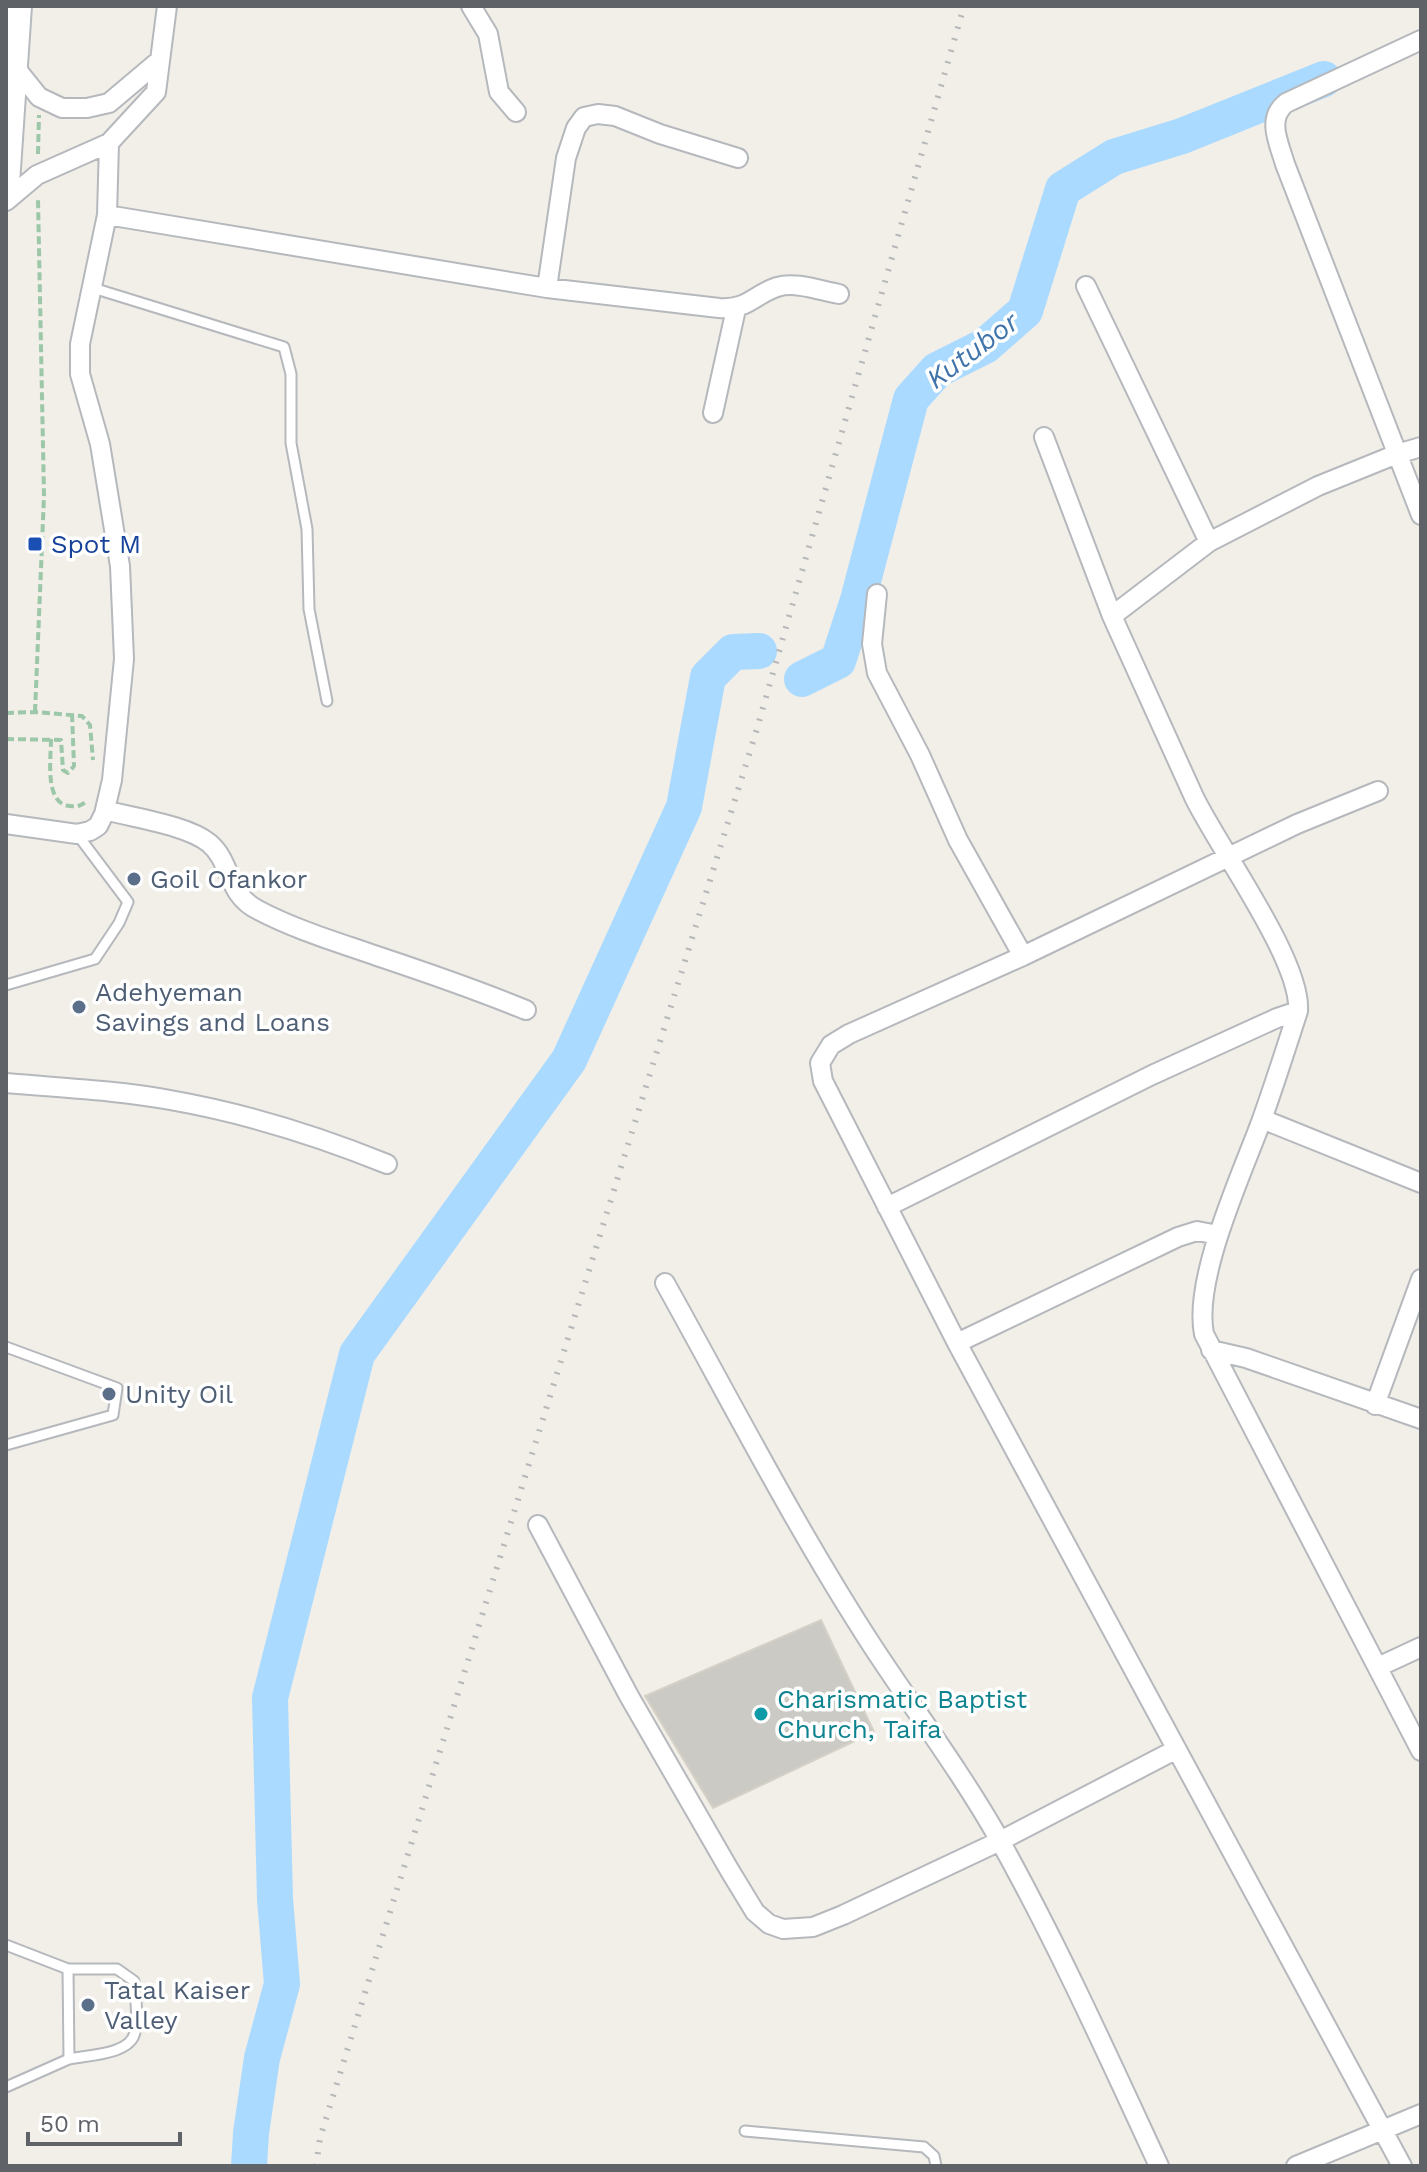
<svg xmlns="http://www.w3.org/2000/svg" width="1427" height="2172" viewBox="0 0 1427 2172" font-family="'Work Sans',sans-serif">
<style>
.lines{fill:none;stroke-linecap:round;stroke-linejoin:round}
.river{stroke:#aadaff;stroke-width:36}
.building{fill:#cccac5;stroke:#d6d1c6;stroke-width:2}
.service-casing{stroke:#b5b8bc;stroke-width:13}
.minor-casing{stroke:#b5b8bc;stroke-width:22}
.secondary-casing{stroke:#b6babf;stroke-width:30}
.path{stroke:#9cc7a9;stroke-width:4;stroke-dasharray:8 4;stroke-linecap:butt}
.service{stroke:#fff;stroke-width:9}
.minor{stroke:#fff;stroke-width:18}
.secondary{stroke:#fff;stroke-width:26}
.rail{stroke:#b6b7b8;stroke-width:6;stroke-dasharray:2 10;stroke-linecap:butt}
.transit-dot{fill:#1a4fb4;stroke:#fff;stroke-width:3}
.service-dot{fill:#5c6f8a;stroke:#fff;stroke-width:3}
.culture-dot{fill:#0f9aa8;stroke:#fff;stroke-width:3}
.labels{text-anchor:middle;stroke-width:7;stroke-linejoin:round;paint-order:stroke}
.transit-label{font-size:26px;fill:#164399;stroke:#fff;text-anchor:start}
.service-label{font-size:26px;fill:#4e5e75;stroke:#fff;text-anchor:start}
.culture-label{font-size:26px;fill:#0d838f;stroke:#fff;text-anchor:start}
.water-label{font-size:28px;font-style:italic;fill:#4174aa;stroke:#fff}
</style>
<rect width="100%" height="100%" fill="#f1efe8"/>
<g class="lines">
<path class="river" d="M802,679L838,661L858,600L911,399L937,370L985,346L1025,311L1063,189L1114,157L1182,136L1324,79
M249,2166L251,2133L262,2058L282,1984L275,1899L270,1698L357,1354L569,1060L684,807L708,677L733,652L759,651"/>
</g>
<path class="building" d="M821,1620L874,1732L713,1808L645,1696Z"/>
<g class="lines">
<g class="service-casing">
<path id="service" d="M93,288L284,347L291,374V443L307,529L309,609L327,701
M6,985L95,959L119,923L128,902L77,834
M6,1347L117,1388L113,1415L6,1445
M6,1945L68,1969L69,2059L6,2087
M68,1969H117L134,1981C135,1996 139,2016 135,2032C131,2055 87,2055 69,2059
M745,2131L924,2147L934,2156L936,2166"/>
</g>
<g class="minor-casing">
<path id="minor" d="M471,6L488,34L499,92L516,112
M1421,40L1286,103C1266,119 1279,143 1285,164L1421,515
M15,67L39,97L62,108H87L109,103L160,60
M6,201L37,175L109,143L156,92L167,6
M107,215L547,288L719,308C748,310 753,295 777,287C796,281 821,291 839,294
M1086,286L1209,542
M547,288L566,158L576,128L584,117L598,114L615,116L660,134L738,158
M713,413L736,309
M1044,437L1112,616L1194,797C1218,847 1302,961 1298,1011C1286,1048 1274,1086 1261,1122C1241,1176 1193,1279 1204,1334L1421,1751
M877,594L872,644L877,673L920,755L958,840L1023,956
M1112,616L1209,542L1318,486L1397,454L1421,447
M1378,791L1297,824L1023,956L849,1034L831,1045L820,1063L823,1081L957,1343L1402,2166
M105,810C133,818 187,825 209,843C232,862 226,894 258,910C296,930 337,942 377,956C428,973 477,990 526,1010
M6,824L77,834L90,831L98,826L104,814L112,780L124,659L120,566L100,444L80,374V344L107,215L109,143
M6,1083C61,1088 116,1090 170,1100C244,1113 318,1136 387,1164
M1262,1119L1421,1183
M887,1207L1152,1075L1277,1018L1298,1011
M665,1283C733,1405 797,1530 873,1647C915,1711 961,1772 999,1839C1058,1945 1108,2056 1159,2166
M957,1343L1178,1237L1197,1231L1218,1235
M1211,1350L1246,1358L1421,1419
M1375,1405L1421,1279
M538,1525L629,1696L730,1871L755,1912L769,1924L783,1929L813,1927L843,1915L1000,1841L1175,1750
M1378,1667L1421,1647
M1296,2166L1421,2114"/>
</g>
<g class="secondary-casing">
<path id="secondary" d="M6,183L18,6"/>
</g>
<path class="path" d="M38,154L39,115
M35,712L44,496L38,199
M6,713L35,712L82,716L90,725L93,760
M6,739L61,740L63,770L68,773L74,766L72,713
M51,739C51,759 44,804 70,806C79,807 82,805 88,800"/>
<use href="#service" class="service"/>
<use href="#minor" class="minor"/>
<use href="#secondary" class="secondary"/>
<path class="rail" d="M316,2166L320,2138L756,732L964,6"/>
</g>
<rect class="transit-dot" x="27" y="536" width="16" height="16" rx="4"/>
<g class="service-dot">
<circle cx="134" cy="879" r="8"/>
<circle cx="79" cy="1007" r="8"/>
<circle cx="109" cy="1394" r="8"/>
<circle cx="88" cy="2005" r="8"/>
</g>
<circle class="culture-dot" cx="761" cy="1714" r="8"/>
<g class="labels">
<g class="transit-label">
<text x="51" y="553">Spot M</text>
</g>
<g class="service-label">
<text x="150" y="888">Goil Ofankor</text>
<text x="95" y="1001">Adehyeman<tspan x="95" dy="30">Savings and Loans</tspan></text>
<text x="125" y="1403">Unity Oil</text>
<text x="104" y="1999">Tatal Kaiser<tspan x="104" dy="30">Valley</tspan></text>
</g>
<g class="culture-label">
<text x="777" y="1708">Charismatic Baptist<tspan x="777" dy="30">Church, Taifa</tspan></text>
</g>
<g class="water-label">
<text transform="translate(972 350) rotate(-37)" y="10">Kutubor</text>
</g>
</g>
<rect width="1427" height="2172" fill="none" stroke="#5f6368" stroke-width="16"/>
<path d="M28 2132v12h152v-12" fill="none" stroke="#5f6368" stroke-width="4"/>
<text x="40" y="2132" font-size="24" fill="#5f6368" stroke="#ffffff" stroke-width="6" paint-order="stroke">50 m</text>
</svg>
